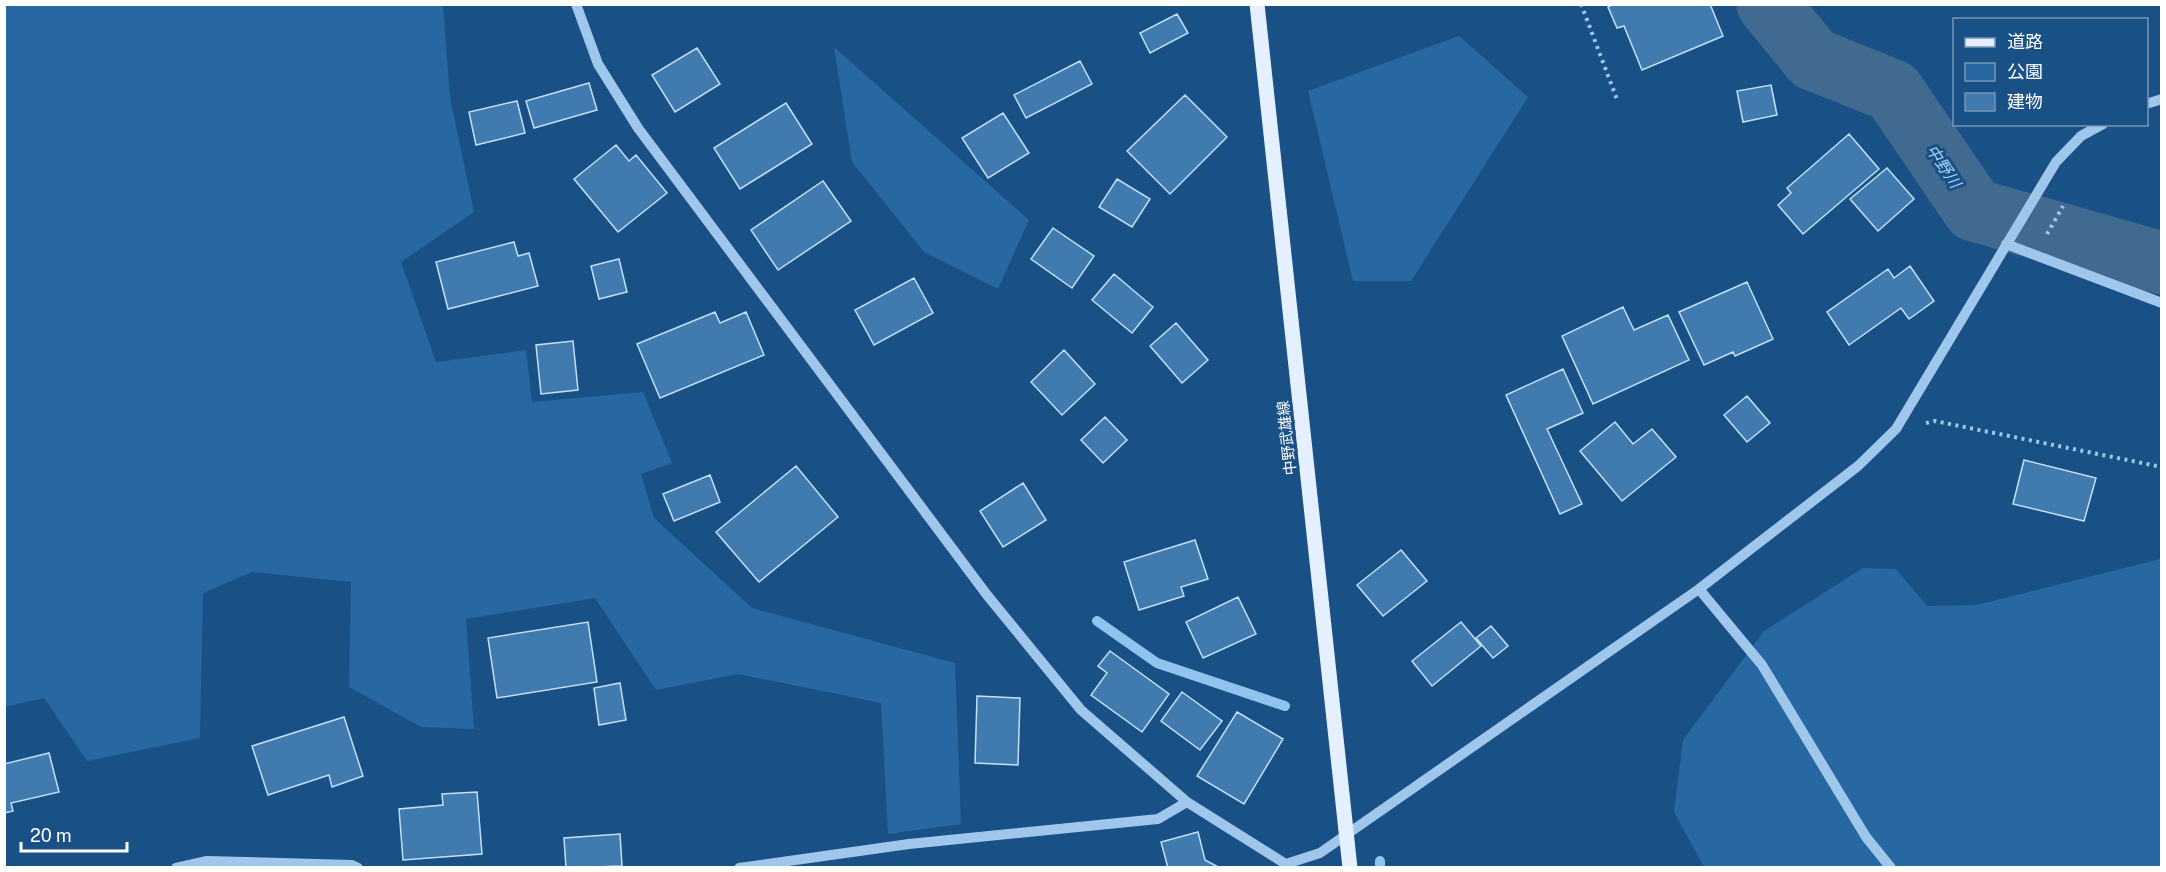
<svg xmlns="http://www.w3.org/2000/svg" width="2166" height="872" viewBox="0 0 2166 872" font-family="'Public Sans','Noto Sans JP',sans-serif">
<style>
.green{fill:#2868a2}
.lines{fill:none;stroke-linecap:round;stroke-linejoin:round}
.stream{stroke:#91c3ef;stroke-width:10}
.river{stroke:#416a91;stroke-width:63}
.building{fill:#417aae;stroke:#c4e0f9;stroke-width:1.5}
.path{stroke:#9fc7ec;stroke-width:4;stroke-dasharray:3 4.5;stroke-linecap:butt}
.minor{stroke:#9fc7ec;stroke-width:10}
.major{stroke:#e4f0ff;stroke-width:15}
.labels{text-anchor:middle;stroke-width:6;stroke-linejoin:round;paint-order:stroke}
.street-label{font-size:15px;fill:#fff;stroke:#195085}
.water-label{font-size:16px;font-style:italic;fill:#aad1f4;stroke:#195085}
</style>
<rect width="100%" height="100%" fill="#195085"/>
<path class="green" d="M4,5H443L450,97L474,212L401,262L436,362L526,350L532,402L643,392L672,463L641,474L654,518L752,608L955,663L961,824L888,834L881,703L738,674L656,690L595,598L466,619L474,729L421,727L349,687L351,582L252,572L203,593L200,738L87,761L44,698L5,707Z
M1459,36L1528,97L1411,281H1353L1308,91Z
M834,47L1029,220L998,289L924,252L852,162Z
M2161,559V867H1704L1674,812L1683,740L1764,631L1863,568L1896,569L1927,606L1977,605Z"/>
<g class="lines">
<path class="stream" d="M1097,621L1157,663L1285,706
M1380,861V868"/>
<path class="river" d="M1768,4L1813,59L1893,91L1974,210L2162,263"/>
</g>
<path class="building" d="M1613,4H1710L1723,36L1642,70L1624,26L1617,28L1608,7Z
M1177,14L1188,33L1150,53L1140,33Z
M697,48L720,84L675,112L652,75Z
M1080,61L1092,84L1026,118L1014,95Z
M589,83L597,110L534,128L526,101Z
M1771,85L1777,115L1743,122L1737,91Z
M1185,95L1227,137L1170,194L1127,151Z
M517,101L525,133L476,145L469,112Z
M786,103L812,144L740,189L714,148Z
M1003,113L1029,153L988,178L962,138Z
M1849,134L1879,169L1803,234L1778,205L1791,193L1787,188Z
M616,145L629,161L636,155L667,193L618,232L574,179Z
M1887,168L1914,199L1878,231L1850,199Z
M1117,179L1150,199L1132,227L1099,207Z
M823,181L851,221L778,270L751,230Z
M1053,228L1094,256L1072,288L1031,259Z
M514,242L518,256L529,253L538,286L448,309L436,262Z
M619,259L627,292L599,299L591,266Z
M1910,266L1934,301L1909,319L1901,308L1849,345L1827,312L1888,269L1894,278Z
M1114,274L1153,307L1132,333L1092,300Z
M914,278L933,313L874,345L855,310Z
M1747,282L1773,339L1735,356L1733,352L1704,365L1679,312Z
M1623,307L1634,330L1668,315L1689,360L1593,404L1562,336Z
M715,312L720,323L746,312L764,355L660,398L637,344Z
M1176,323L1208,360L1182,383L1150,346Z
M573,341L578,390L541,394L536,345Z
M1064,350L1095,384L1062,415L1031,382Z
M1563,369L1583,413L1547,429L1582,504L1560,514L1506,395Z
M1747,396L1770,423L1747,442L1724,415Z
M1105,417L1127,440L1103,463L1081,440Z
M1615,422L1633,444L1652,429L1676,457L1622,501L1580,451Z
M2024,460L2096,478L2084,521L2013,504Z
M796,466L838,517L759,582L716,532Z
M710,475L720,502L674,521L663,494Z
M1023,483L1046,520L1003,547L980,511Z
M1195,540L1208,579L1181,587L1184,596L1139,610L1124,562Z
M1401,550L1427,581L1383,616L1357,585Z
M1238,597L1256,634L1203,658L1186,622Z
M588,622L597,682L497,698L488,638Z
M1461,622L1481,646L1432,686L1412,661Z
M1491,626L1508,646L1493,658L1476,638Z
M1110,651L1169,694L1142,732L1091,695L1107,673L1098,666Z
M620,683L626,720L599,725L594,688Z
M1182,692L1222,721L1200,750L1161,721Z
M977,696L1020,698L1018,765L975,763Z
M1237,712L1283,739L1244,804L1197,776Z
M344,717L363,776L332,787L329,775L268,795L252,746Z
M49,753L59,792L11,803L13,811L4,813V764Z
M477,792L482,854L403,860L399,809L443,805L442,794Z
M1198,832L1205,860L1220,868H1168L1161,842Z
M620,834L622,866L566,868L564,838Z"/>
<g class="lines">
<path class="path" d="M1581,4L1618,102
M2047,234L2063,206
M1926,423L1935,421L2162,467"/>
<path class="minor" d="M576,4L598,64L638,128L987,595L1081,710L1187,802L1292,868
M2146,104L2162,99
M2006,244L2162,303
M1699,589L1762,665L1866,837L1891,868
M1289,863L1320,853L1699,589L1858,466L1896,429L2056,162L2081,136L2103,124
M176,868L207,861L352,865L358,868
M739,868L909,844L1158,819L1187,802"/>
<path class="major" d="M1257,4L1350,868"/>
</g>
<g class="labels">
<g class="street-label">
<text transform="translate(1287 438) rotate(-96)" y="5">中野武雄線</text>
</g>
<g class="water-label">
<text transform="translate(1944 166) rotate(56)" y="6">中野川</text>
</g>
</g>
<rect width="2166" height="872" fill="none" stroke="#ffffff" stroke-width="12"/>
<rect x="1953" y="18" width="195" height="108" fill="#195085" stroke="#7596b6" stroke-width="1.5"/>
<rect x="1965" y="38" width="30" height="9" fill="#e4f0ff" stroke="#7596b6" stroke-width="1.5"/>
<text x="2007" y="48" font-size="18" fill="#ffffff">道路</text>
<rect x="1965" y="63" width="30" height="18" fill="#2868a2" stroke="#7596b6" stroke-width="1.5"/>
<text x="2007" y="78" font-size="18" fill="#ffffff">公園</text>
<rect x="1965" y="93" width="30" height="18" fill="#417aae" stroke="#7596b6" stroke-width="1.5"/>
<text x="2007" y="108" font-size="18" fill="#ffffff">建物</text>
<path d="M21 842v9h106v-9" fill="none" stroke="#ffffff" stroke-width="3"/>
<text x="30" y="842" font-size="18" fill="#ffffff" stroke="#195085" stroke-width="4.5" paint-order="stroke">20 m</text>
</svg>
